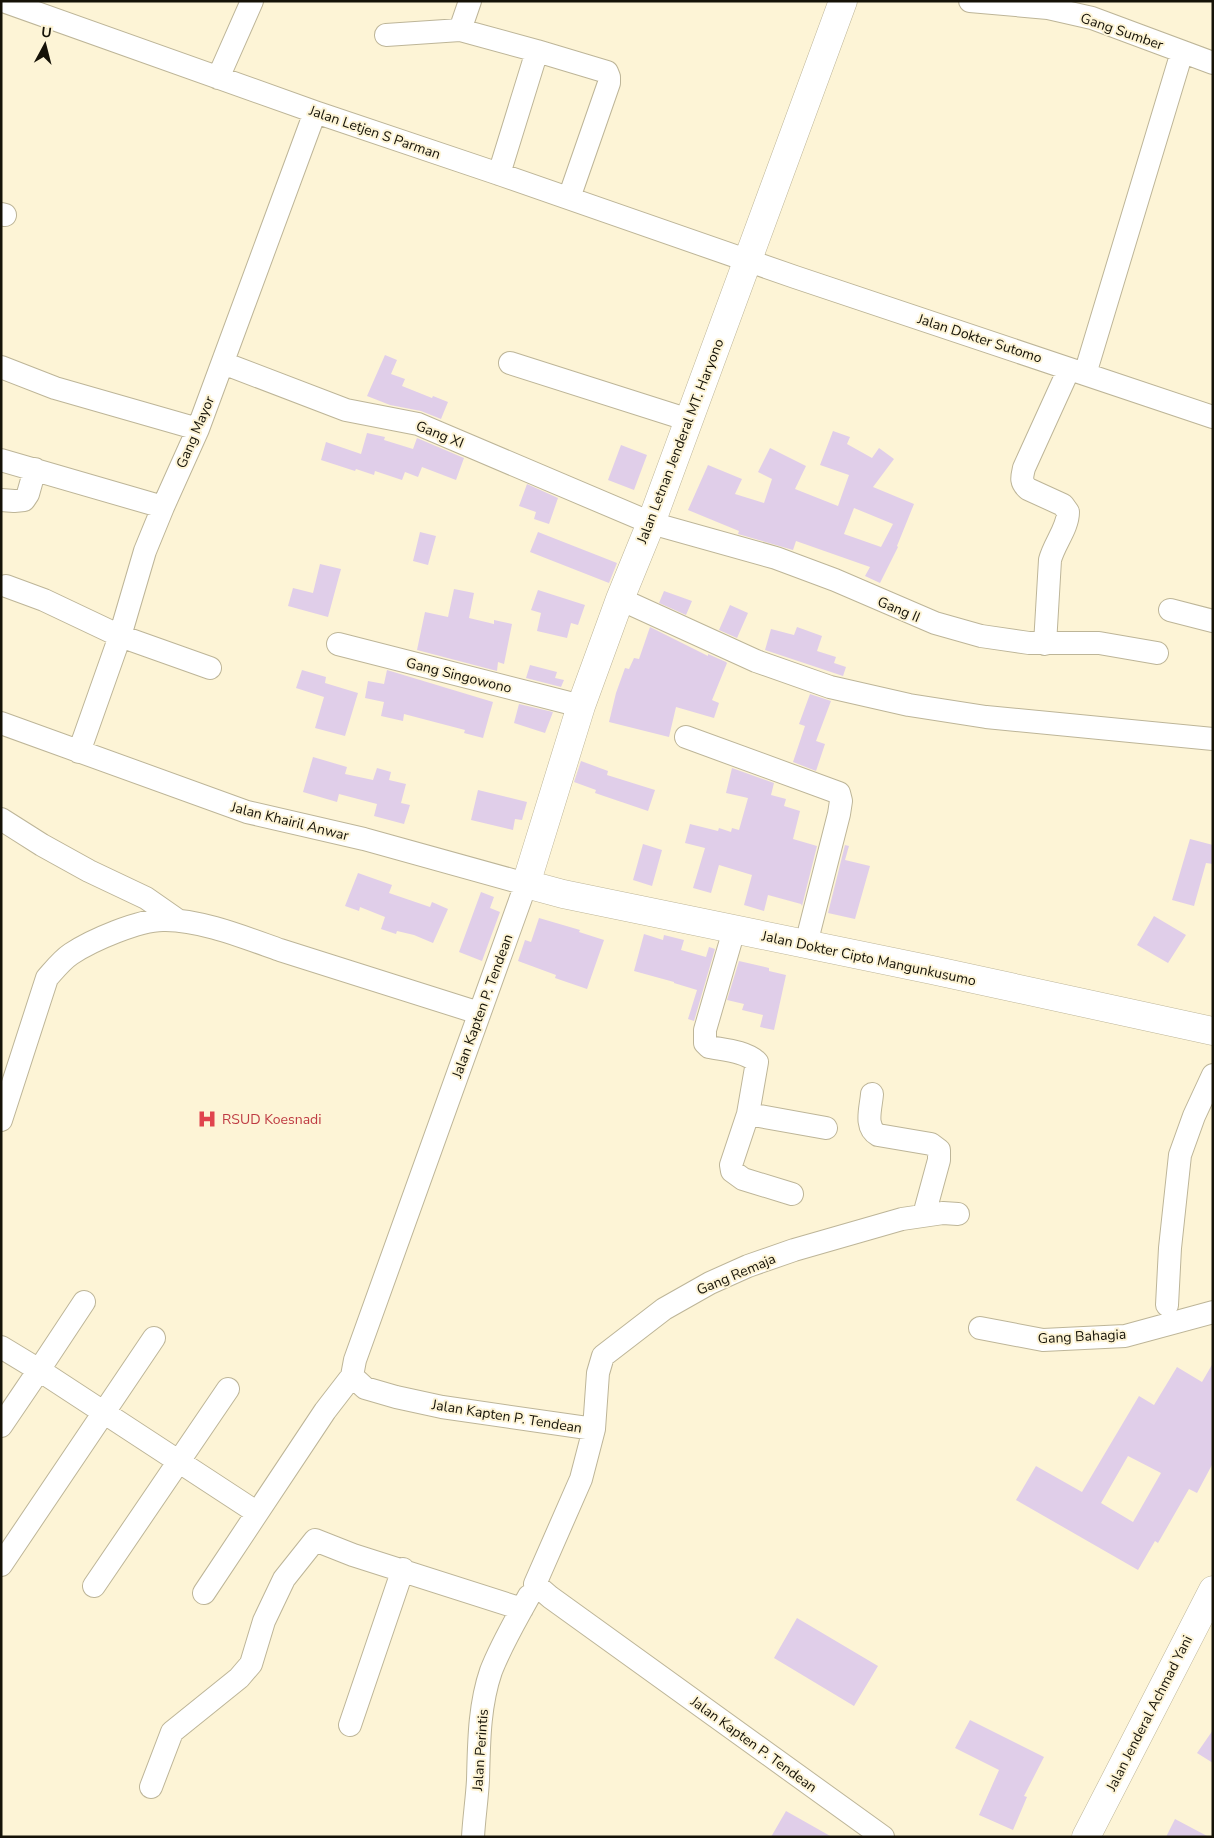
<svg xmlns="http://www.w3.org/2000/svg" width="1214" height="1838" viewBox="0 0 1214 1838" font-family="'Nunito Sans',sans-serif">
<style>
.building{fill:#e0cee9;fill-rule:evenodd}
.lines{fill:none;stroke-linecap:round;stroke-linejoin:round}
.minor-casing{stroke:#bdb598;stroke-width:24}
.major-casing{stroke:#bdb598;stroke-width:29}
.minor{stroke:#fff;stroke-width:22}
.major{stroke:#fff;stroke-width:28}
.labels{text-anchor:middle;stroke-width:4;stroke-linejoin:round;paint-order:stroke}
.street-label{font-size:14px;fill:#151207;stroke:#fdf4d6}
.health-label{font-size:14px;fill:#be3a42;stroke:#fdf4d6;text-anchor:start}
</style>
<rect width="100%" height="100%" fill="#fdf4d6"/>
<path class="building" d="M385,355L397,360L391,374L405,379L402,386L432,398L433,396L448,402L441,419L421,411L390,405L367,396Z
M833,431L850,437L847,444L872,458L879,448L894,459L873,487L914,504L897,546L898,547L880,583L865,576L870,567L796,541L793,550L738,534L739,531L688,510L708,465L742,479L735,494L764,503L772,479L758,472L770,448L806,466L795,489L838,506L849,475L820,465ZM854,508L893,524L881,547L844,534Z
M367,433L385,437L384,440L413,449L417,438L464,458L456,480L422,467L418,477L405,472L402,480L375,471L374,475L356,469L355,471L321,460L326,442L361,454Z
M621,445L647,455L634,490L608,480Z
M527,484L558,498L549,524L534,519L536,512L519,506Z
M420,532L436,536L428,565L413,561Z
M538,532L617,563L609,583L530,552Z
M320,564L341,569L328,617L288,606L293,588L313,593Z
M454,589L474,593L469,618L494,624V620L512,624L504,664L498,662L497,671L417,650L425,612L448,617Z
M538,590L585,605L578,625L571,623L567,638L537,631L541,613L531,610Z
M664,591L692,601L686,615L659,603Z
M730,605L748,613L737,638L719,630Z
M650,627L708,656V654L726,662L727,663L712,700L719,703L714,718L676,707L669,737L609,722L616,693L625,668L629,669L634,658L639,659Z
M797,627L822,636L817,651L836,657L834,663L846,667L843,676L765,650L771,629L794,635Z
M530,665L557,672L555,678L564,680L561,687L526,678Z
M302,670L326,677L325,683L358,693L345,736L315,728L324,697L296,688Z
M387,670L493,702L483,738L464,733L465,730L404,714L403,721L381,716L384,702L365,698L368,681L384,684Z
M810,694L831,701L816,741L825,744L816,771L793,762L805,726L799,724Z
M519,704L553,712L545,733L514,723Z
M313,757L347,767L345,774L373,780L377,768L391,772L389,780L406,784L401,803L410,805L404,824L374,816L377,804L339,794L337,802L303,792Z
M581,761L608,771L607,775L655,790L648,811L595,793L596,790L574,782Z
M732,768L774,783L771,795L786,799L784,806L800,811L793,839L817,846L802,906L801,904L768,895L764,911L744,905L752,875L719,865L711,893L693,888L705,848L685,843L690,824L718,831L719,828L731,832L732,828L739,830L748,798L726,793Z
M478,790L527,802L522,820L515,819L513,830L471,820Z
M1190,839L1213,845V864L1206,863L1194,906L1172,900Z
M643,844L662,850L652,886L633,880Z
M845,845L849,846L845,860L870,866L855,919L828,913Z
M358,873L392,885L389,893L430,907L432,902L448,909L433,943L414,935L397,931L396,934L381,929L385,917L360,907L359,911L345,906Z
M481,892L494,897L490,908L500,912L482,961L459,952Z
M1154,916L1186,935L1168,963L1137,945Z
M539,918L580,930L579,932L604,940L587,989L555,978L556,975L518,961L525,940L531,942Z
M644,934L663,940L664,935L684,940L681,950L706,957L709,947L715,949L694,1021L688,1019L697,990L674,983V982L634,971Z
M739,961L769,968V971L786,975L774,1030L760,1027L763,1015L742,1010L744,1004L727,1000Z
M1213,1363V1463L1197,1493L1189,1489L1158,1543L1155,1541L1138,1570L1016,1500L1036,1466L1082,1492L1139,1396L1154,1405L1177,1367L1202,1382ZM1128,1456L1161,1473L1133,1522L1101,1503Z
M797,1618L878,1666L854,1706L774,1658Z
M970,1720L1044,1757L1024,1796L1027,1797L1013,1830L979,1815L999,1770L955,1748Z
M1213,1730V1763L1197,1753Z
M786,1811L832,1837H771Z
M1175,1819L1209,1837H1166Z"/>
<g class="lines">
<g class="minor-casing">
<path id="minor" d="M3,1L315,112L499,174L795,277L1213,417
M970,1L1048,8L1092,18L1213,63
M460,30L470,1
M386,35L460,30L537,51L607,72L609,77V83L569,198
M218,78L252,1
M499,174L537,51
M1,214L5,215
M223,363L346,410L418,424L651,523L776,558L835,580L935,623L981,636L1029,643H1099L1157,653
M510,363L689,420
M1,367L55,388L198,429
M1085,374L1182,52
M1,460L163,507
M1,500L14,501L24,500L28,494L35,469
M6,586L44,600L120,636L210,668
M620,599L756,661L830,687L909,705L986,717L1213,739
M1170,610L1213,621
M338,644L581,706
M1045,644L1050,560C1054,544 1068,528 1068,512L1063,505L1028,489C1020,482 1022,477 1024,468L1069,369
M1,723L247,812L364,839L526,884L355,1360L352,1376L365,1388L396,1397L442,1407L594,1429L581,1479L535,1584L550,1597L883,1837
M686,737L839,793L841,801L839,814L806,944
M79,752L120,636L145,551L163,507L198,429L315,112
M1,819L42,845L89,871L146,898L179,921
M734,930L705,1030V1043L709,1047C724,1050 745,1051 757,1062L748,1114L826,1128
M872,1094C871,1108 864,1127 878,1135L931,1144L939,1150V1160L924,1215
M748,1114L731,1165L732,1171L743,1179L792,1194
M1,1120L47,978C55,969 62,960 71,954C92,940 139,920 163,920C199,919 246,938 280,950C347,971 413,992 479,1013
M1167,1305L1170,1248L1180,1155L1194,1116L1213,1075
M980,1328L1043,1340L1125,1336L1213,1312
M1,1347L39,1370L84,1302
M1,1426L39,1370L256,1512
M594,1429L598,1373L603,1356L664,1309L710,1283L748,1266L794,1250L902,1219L943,1213L958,1214
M1,1565L154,1338
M94,1586L228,1389
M204,1593L325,1411L352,1376
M350,1725L403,1569
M151,1787L172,1732L239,1678L251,1664L264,1621L284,1579L315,1540L353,1555L522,1609
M473,1837C474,1818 477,1799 478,1780C479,1743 479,1706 491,1671C501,1645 516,1620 529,1596"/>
</g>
<g class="major-casing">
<path id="major" d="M843,1L651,523L620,599L581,706L526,884L563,894L932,970L1213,1031
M1086,1837L1213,1590"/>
</g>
<use href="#minor" class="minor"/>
<use href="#major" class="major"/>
</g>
<defs>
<g id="hospital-bare" transform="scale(1.5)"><path d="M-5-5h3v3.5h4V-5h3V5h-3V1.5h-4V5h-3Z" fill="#e0444e" stroke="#fdf4d6" stroke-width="2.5" paint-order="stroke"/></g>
</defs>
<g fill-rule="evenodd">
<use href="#hospital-bare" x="207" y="1119"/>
</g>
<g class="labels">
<g class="street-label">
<text transform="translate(1122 31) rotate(19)" y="5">Gang Sumber</text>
<text transform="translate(375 132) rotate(19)" y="5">Jalan Letjen S Parman</text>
<text transform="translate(980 338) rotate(18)" y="5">Jalan Dokter Sutomo</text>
<text transform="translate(195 432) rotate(-67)" y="5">Gang Mayor</text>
<text transform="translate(440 434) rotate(22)" y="5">Gang XI</text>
<text transform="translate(680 441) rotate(-69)" y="5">Jalan Letnan Jenderal MT. Haryono</text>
<text transform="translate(899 609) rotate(23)" y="5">Gang II</text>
<text transform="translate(459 675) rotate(14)" y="5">Gang Singowono</text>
<text transform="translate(290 821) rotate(14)" y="5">Jalan Khairil Anwar</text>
<text transform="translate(869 958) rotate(12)" y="5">Jalan Dokter Cipto Mangunkusumo</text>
<text transform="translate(482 1006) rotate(-70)" y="5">Jalan Kapten P. Tendean</text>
<text transform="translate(736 1274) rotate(-23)" y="5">Gang Remaja</text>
<text transform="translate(1082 1336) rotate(-3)" y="5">Gang Bahagia</text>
<text transform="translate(507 1416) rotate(9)" y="5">Jalan Kapten P. Tendean</text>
<text transform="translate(1149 1713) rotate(-63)" y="5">Jalan Jenderal Achmad Yani</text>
<text transform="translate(754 1744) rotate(36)" y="5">Jalan Kapten P. Tendean</text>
<text transform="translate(480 1750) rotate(-86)" y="5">Jalan Perintis</text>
</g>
<g class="health-label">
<text x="222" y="1124">RSUD Koesnadi</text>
</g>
</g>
<rect width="1214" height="1838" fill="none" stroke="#151207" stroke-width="5"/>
<g transform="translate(45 45) rotate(7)" stroke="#fdf4d6" stroke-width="4" paint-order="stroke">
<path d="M0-4L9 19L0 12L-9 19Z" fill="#151207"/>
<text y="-8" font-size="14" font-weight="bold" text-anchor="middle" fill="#151207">U</text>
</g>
</svg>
